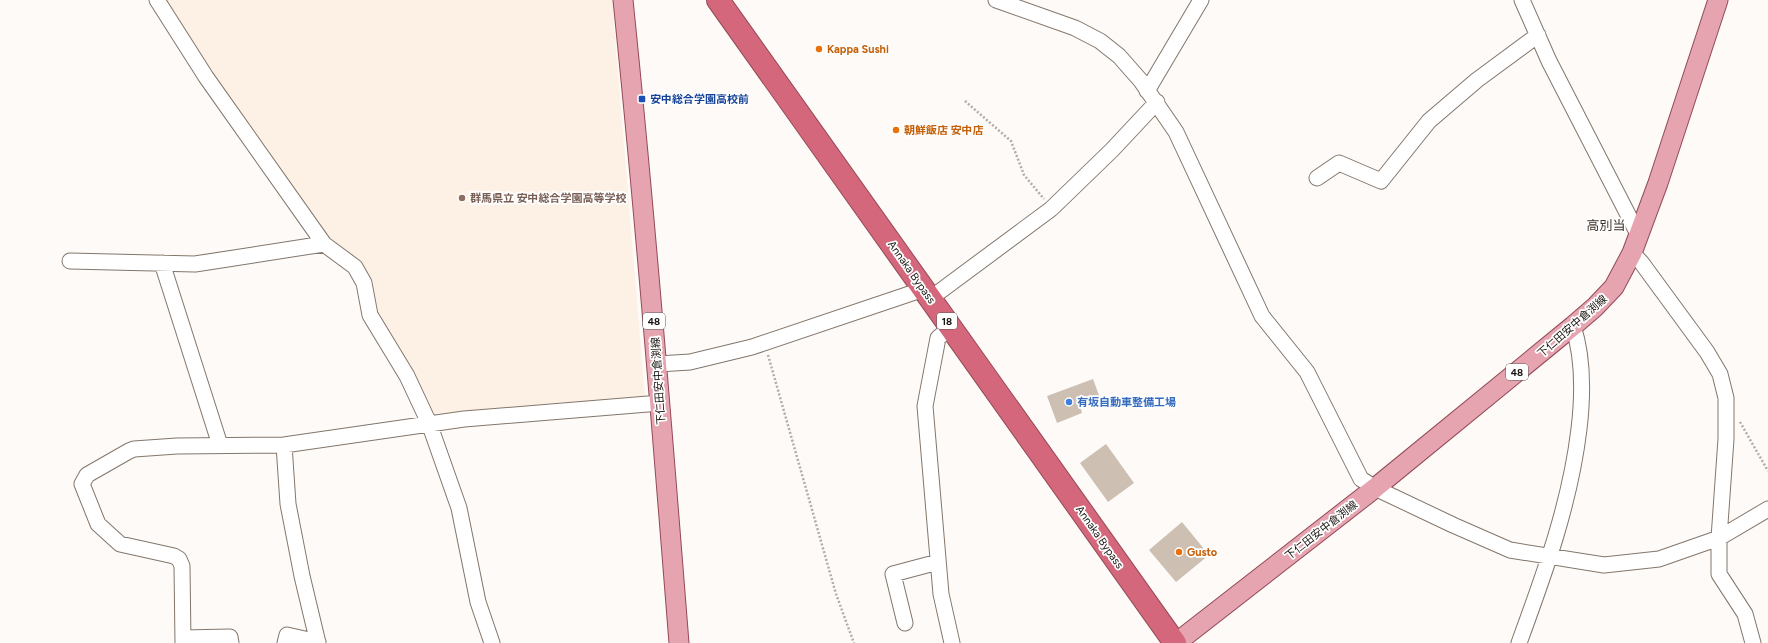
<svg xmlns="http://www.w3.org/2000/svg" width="1768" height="643" viewBox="0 0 1768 643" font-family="Figtree,'Noto Sans JP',sans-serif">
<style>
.built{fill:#fdf1e6}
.building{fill:#cdc0b3}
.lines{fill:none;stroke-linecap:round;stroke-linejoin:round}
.minor-casing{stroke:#83766b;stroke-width:17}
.major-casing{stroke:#934a56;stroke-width:21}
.highway-casing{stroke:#934a56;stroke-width:24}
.path{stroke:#b0ada9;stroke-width:2.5;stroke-dasharray:2 2;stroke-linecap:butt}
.minor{stroke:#fff;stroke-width:15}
.major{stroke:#e5a4b0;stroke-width:19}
.highway{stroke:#d4677b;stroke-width:22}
.food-dot{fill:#e8710a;stroke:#fff;stroke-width:1.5}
.transit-dot{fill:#1a4fb4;stroke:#fff;stroke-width:1.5}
.education-dot{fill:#8d6e63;stroke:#fff;stroke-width:1.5}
.shop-dot{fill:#3f7fe0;stroke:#fff;stroke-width:1.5}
.labels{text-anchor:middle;stroke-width:3.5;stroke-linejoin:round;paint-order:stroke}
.shield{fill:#fff;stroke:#5e5a58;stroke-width:1}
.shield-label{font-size:10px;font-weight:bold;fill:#191410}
.food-label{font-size:11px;font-weight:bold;fill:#c56008;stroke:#fff;text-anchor:start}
.transit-label{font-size:11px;font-weight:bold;fill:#164399;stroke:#fff;text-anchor:start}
.education-label{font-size:11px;font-weight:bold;fill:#785e54;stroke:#fff;text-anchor:start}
.street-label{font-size:11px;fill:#191410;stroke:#fff}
.shop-label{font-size:11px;font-weight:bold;fill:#366cbe;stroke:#fff;text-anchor:start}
.quarter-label{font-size:13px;fill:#3d3228;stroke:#fff}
</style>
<rect width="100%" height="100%" fill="#fdfaf7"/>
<path class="built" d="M161,0H612L645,398L434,417L375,313L369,282L326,239Z"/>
<path class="building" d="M1093,379L1100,398L1080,406L1082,413L1057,423L1047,396Z
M1106,444L1134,483L1108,502L1080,463Z
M1182,522L1209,555L1176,582L1149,550Z"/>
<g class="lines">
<g class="minor-casing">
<path id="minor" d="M157,0L206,77L324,244L355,267L364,283L370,315L407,376L429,423L459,508L478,602L492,643
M996,0L1075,28L1100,41L1119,56L1141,81L1176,132L1262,316L1307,372L1361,479L1375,488L1453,525L1510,550L1604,565L1659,559L1719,538L1768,509
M1522,0L1549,61L1639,236
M1147,91L1201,0
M1317,178L1339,163L1381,181L1429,121L1477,80L1538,35
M1632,253L1641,262L1707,352L1720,374L1726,398V439L1719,538V574L1745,614L1753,643
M70,261L195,264L324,244
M162,263L220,445
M931,298L1051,209L1112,150L1157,102
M951,327L938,338L925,406L941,594L952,643
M658,364L690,362L752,347L924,289
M284,445L288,504L302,576L318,643
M905,623L893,574L938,562
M183,638L230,637L231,643
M183,643L182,566L179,559L174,556L120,544L98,524L82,484L87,475L129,451L134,449L177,446L284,445L464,419L660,403
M285,643L287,635L318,642
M1519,643C1545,572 1570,504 1579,429C1583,395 1584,359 1573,326"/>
</g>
<g class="major-casing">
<path id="major" d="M623,0C645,214 662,428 679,643
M1176,643L1375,488L1573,326L1595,307L1614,287L1632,253L1658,183L1718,0"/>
</g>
<g class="highway-casing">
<path id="highway" d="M718,0L1175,643"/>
</g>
<path class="path" d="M965,101L1011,141L1024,175L1044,199
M768,355L836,594L854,643
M1740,422L1768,471"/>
<use href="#minor" class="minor"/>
<use href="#major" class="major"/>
<use href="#highway" class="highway"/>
</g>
<g class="food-dot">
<circle cx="819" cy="49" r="4"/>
<circle cx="896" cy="130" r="4"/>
<circle cx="1179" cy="552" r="4"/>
</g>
<rect class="transit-dot" x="638" y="95" width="8" height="8" rx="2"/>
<circle class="education-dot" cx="462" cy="198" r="4"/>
<circle class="shop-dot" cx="1069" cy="402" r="4"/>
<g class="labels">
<g class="shield">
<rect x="643" y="313" width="22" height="16" rx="3"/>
<rect x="937" y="313" width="20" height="16" rx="3"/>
<rect x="1506" y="364" width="22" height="16" rx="3"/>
</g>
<g class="shield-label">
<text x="654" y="325">48</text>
<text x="947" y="325">18</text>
<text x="1517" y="376">48</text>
</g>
<g class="food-label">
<text x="827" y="53">Kappa Sushi</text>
<text x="904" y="134">朝鮮飯店 安中店</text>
<text x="1187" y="556">Gusto</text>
</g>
<g class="transit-label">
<text x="650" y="103">安中総合学園高校前</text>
</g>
<g class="education-label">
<text x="470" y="202">群馬県立 安中総合学園高等学校</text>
</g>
<g class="street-label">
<text transform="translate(912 272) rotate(55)" y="4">Annaka Bypass</text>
<text transform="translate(1572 326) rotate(-41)" y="4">下仁田安中倉渕線</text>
<text transform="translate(658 381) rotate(-94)" y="4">下仁田安中倉渕線</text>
<text transform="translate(1321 530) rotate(-38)" y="4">下仁田安中倉渕線</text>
<text transform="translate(1100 537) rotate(55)" y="4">Annaka Bypass</text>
</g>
<g class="shop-label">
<text x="1077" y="406">有坂自動車整備工場</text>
</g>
<g class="quarter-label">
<text x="1606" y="230">高別当</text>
</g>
</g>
</svg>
